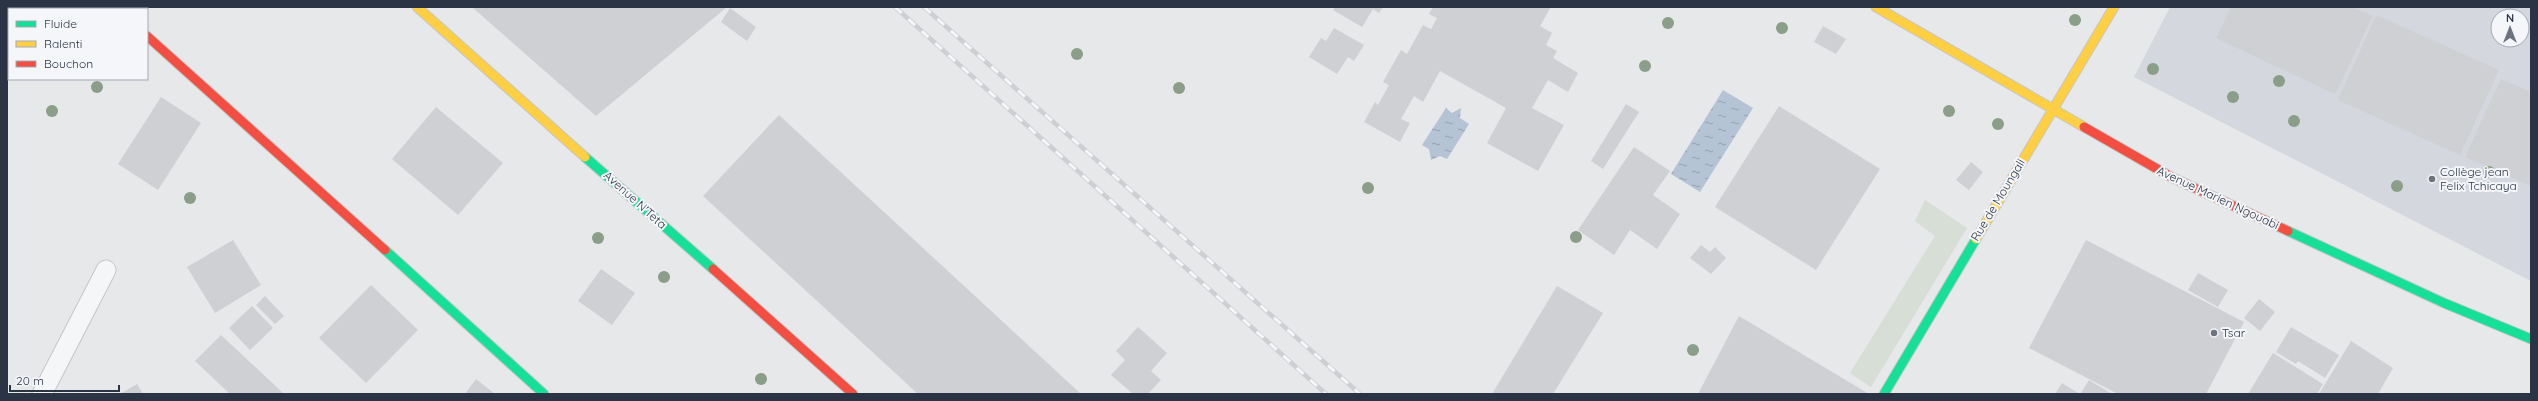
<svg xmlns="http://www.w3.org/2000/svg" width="2538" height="401" viewBox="0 0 2538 401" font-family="Quicksand,sans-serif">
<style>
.built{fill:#d4d7dd;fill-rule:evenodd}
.green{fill:#d6ded6}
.water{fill:url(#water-ripples)}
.building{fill:#ced0d3}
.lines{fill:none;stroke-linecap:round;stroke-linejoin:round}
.lane-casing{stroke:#c4c6c8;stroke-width:21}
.street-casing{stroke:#c4c6c8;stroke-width:24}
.fast-casing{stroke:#c4c6c8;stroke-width:11}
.slow-casing{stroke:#c4c6c8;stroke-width:11}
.jam-casing{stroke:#c4c6c8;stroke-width:11}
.lane{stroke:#f5f6f7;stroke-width:19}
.street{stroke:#f5f6f7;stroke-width:22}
.fast{stroke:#16e098;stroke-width:9}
.slow{stroke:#ffcf43;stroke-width:9}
.jam{stroke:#f24e42;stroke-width:9}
.rail-casing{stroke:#cecfd2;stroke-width:4.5}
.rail{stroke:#f4f6f9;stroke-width:3;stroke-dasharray:9;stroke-linecap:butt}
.tree{fill:#8a9e88}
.poi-dot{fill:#6c737f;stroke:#f4f6f9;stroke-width:1.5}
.labels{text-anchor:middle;stroke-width:4;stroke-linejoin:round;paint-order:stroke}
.poi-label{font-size:12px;fill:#2b3445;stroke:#f4f6f9;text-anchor:start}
.street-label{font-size:12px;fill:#2b3445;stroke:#f4f6f9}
</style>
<defs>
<pattern id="water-ripples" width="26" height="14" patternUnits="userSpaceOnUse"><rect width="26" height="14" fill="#b4c4d5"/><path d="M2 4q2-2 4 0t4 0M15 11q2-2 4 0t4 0" fill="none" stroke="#93a0af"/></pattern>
</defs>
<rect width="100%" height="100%" fill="#e6e8ea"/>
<path class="built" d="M2170,7H2531V281L2134,77ZM2498,16H2522V40H2498Z"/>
<path class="green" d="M1925,200L1967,228L1871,387L1850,373L1935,236L1915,221Z"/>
<path class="water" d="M1723,90L1753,108L1700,192L1671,174Z
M1446,108L1452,113L1461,108L1460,118L1469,124L1447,159L1440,156L1431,160L1429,149L1422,145Z"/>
<path class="building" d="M472,7H727L596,116Z
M1335,7H1383L1379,13L1373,9L1362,27L1333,10Z
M1433,7H1551L1540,26L1552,33L1546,45L1557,51L1553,58L1578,73L1568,92L1548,80L1532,108L1564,125L1538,171L1487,143L1506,108L1440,71L1423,102L1414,96L1401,119L1410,123L1400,142L1364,122L1375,102L1378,105L1389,85L1383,82L1401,50L1407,54L1423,25L1431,29L1437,18L1429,14Z
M2231,7H2353L2373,16L2335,94L2216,38Z
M730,8L756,27L747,41L721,22Z
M2376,15L2499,70L2460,155L2338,100Z
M1823,26L1846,39L1836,54L1814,42Z
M1334,28L1364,45L1354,61L1348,57L1337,74L1309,57L1321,38L1326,41Z
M2501,79L2531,92V186L2465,157Z
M161,97L201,123L158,190L118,164Z
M1626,104L1639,112L1603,169L1591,161Z
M1779,106L1880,169L1816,270L1715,207Z
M436,107L503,163L458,215L392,159Z
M779,115L1081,394H918L703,196Z
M1634,147L1670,171L1653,195L1680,214L1657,249L1630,230L1614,255L1578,230Z
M1971,162L1983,172L1969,190L1956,180Z
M233,240L261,285L215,313L187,267Z
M2086,240L2244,322L2206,394H2118L2029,348Z
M1701,245L1710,252L1715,247L1726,258L1711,274L1690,258Z
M601,269L635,293L612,325L578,301Z
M2198,273L2228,290L2218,307L2188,290Z
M371,285L418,330L366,383L319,338Z
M1557,286L1603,313L1553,394H1492Z
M265,296L284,316L275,324L256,305Z
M2259,299L2275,312L2260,331L2244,318Z
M252,306L273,328L250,350L229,328Z
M1739,316L1869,394H1698Z
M1138,327L1167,353L1151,371L1161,380L1148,394H1133L1111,375L1125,360L1116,351Z
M2291,327L2339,355L2325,378L2298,361L2296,364L2276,352Z
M221,335L283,393L281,394H230L195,361Z
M2351,341L2393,368L2378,394H2319Z
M2273,353L2323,384L2317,394H2248Z
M476,379L495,394H465Z
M2089,380L2112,394H2083L2081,393Z
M2062,383L2080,394H2055Z
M137,384L143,394H120Z"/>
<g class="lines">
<g class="lane-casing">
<path id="lane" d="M42,394L106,270"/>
</g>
<g class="street-casing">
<path id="street" d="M115,7L118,9"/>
</g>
<g class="fast-casing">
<path id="fast" d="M585,157L713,269
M2288,231L2444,303L2531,339
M385,250L544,394
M1884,394L1976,239"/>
</g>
<g class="slow-casing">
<path id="slow" d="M417,7L585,157
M1876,7L2084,127
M1976,239L2114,7"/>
</g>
<g class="jam-casing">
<path id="jam" d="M147,36L385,250
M2084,127L2173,178L2288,231
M713,269L853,394"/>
</g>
<use href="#lane" class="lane"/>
<use href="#street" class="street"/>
<use href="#fast" class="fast"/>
<use href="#slow" class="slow"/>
<use href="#jam" class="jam"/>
<g class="rail-casing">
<path id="rail" d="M895,7L1326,394
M924,7L1360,394"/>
</g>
<use href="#rail" class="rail"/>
</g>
<g class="tree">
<circle cx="2075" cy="20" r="6"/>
<circle cx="1668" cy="23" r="6"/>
<circle cx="1782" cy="28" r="6"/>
<circle cx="1077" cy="54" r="6"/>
<circle cx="1645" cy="66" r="6"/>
<circle cx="2153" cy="69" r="6"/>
<circle cx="2279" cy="81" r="6"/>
<circle cx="97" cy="87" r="6"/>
<circle cx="1179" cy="88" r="6"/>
<circle cx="2233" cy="97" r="6"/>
<circle cx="52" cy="111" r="6"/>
<circle cx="1949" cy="111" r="6"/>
<circle cx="2294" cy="121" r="6"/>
<circle cx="1998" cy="124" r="6"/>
<circle cx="2489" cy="172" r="6"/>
<circle cx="2397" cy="186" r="6"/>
<circle cx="1368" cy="188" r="6"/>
<circle cx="190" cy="198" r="6"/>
<circle cx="1576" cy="237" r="6"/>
<circle cx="598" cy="238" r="6"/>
<circle cx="664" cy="277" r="6"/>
<circle cx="1693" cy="350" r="6"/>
<circle cx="761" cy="379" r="6"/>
</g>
<g class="poi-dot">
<circle cx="2432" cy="179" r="4"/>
<circle cx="2214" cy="333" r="4"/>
</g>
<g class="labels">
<g class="poi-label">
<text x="2440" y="176">Collège jean<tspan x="2440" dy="14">Felix Tchicaya</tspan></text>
<text x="2222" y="337">Tsar</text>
</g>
<g class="street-label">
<text transform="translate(2218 198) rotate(25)" y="4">Avenue Marien Ngouabi</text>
<text transform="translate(635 200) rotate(42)" y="4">Avenue N'Teta</text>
<text transform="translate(1998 200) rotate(-59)" y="4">Rue de Moungali</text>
</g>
</g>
<rect width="2538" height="401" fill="none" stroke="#2b3445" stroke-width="16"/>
<rect x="8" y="8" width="140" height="72" fill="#f4f6f9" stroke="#a4a8b1"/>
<rect x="16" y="21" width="20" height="6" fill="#16e098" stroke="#a4a8b1"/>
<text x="44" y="28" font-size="12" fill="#2b3445">Fluide</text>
<rect x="16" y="41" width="20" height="6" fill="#ffcf43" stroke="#a4a8b1"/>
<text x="44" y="48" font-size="12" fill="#2b3445">Ralenti</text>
<rect x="16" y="61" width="20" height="6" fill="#f24e42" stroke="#a4a8b1"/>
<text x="44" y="68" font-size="12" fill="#2b3445">Bouchon</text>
<g transform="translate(2510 28)"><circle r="19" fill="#f4f6f9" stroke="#a4a8b1"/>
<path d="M0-3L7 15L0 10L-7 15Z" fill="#6c737f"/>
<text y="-6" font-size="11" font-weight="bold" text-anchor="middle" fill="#2b3445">N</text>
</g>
<path d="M10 385v6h109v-6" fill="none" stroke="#2b3445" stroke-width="2"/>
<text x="16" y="385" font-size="12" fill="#2b3445" stroke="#f4f6f9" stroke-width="3" paint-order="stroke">20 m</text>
</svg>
